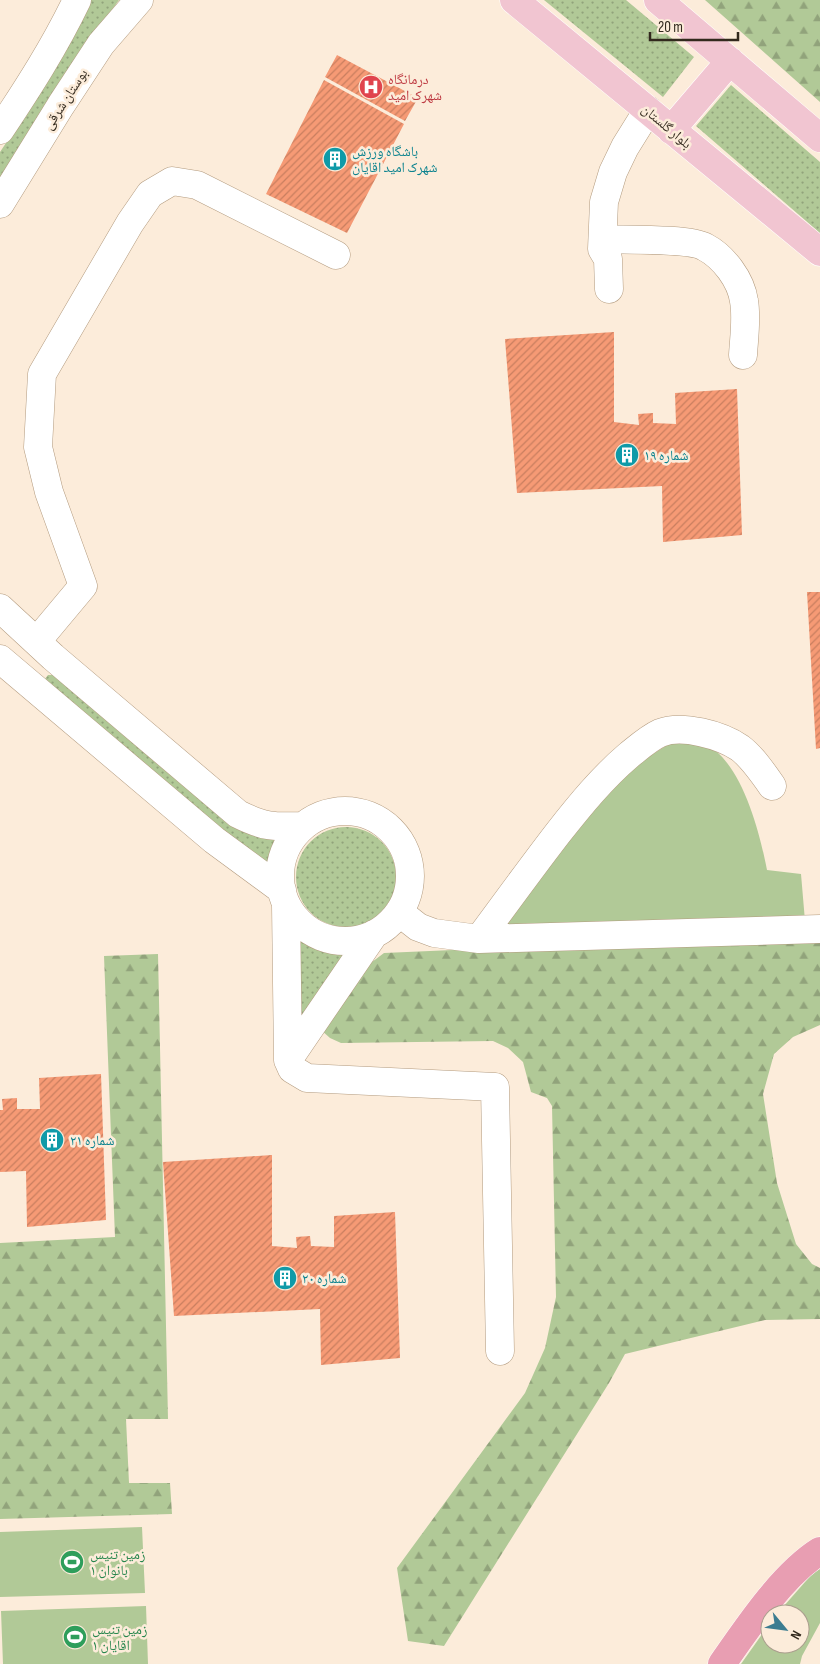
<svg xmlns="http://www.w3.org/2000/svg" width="820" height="1664" viewBox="0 0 820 1664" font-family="'Sofia Sans Condensed','Noto Naskh Arabic',sans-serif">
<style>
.grass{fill:#b1c997}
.forest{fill:url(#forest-firs)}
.park{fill:url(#park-dots)}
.building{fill:url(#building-hatch)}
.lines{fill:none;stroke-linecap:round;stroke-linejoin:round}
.minor-casing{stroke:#b39b7f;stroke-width:29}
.major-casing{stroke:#fff;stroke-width:29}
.highway-casing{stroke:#fff;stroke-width:29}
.minor{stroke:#fff;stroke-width:28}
.major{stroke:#f1c5d1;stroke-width:28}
.highway{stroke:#e89eb2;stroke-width:28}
.labels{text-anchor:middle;stroke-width:5;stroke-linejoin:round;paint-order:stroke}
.health-label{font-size:14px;fill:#be3a42;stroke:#fcecda;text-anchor:start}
.street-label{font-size:14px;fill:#32291d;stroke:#fcecda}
.culture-label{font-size:14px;fill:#0d838f;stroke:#fcecda;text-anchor:start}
.leisure-label{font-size:14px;fill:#27864d;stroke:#fcecda;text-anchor:start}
</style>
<defs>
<pattern id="forest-firs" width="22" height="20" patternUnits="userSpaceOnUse" patternTransform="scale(1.25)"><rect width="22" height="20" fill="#b1c997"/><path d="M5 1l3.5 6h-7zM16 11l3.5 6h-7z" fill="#91a37b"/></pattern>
<pattern id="park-dots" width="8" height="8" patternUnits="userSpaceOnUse" patternTransform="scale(1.25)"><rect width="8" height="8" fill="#b1c997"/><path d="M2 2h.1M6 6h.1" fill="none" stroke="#91a37b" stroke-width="1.8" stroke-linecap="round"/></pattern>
<pattern id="building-hatch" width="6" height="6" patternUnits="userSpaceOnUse" patternTransform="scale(1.25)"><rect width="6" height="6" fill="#f69a75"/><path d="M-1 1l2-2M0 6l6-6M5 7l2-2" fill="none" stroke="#c87e5f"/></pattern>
</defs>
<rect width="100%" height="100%" fill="#fcecda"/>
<path class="grass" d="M672,742C680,742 700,741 707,744C710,745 713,749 716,751C745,776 760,834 767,870L801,874L805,921L491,934L559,846L634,766Z
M142,1527L145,1593L0,1597V1532Z
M820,1569V1623L802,1656L800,1664H741L770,1623V1644H800V1614H777L812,1574Z
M146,1606L148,1664H3L1,1611Z"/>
<path class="forest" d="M706,0H820V102L705,0Z
M820,942V1025L793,1037L774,1054L763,1094L777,1183L796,1244L812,1264L820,1268V1319L765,1320L625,1354L609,1383L444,1646L408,1641L397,1568L525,1393L545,1348L556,1297L552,1106L547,1098L531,1092L523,1062L508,1048L493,1041L341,1043L330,1038L321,1030L372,962L384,953L520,947Z
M158,954L168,1419H126L129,1483H170L172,1514L0,1519V1243L115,1237L104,956Z"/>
<path class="park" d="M90,0H119L81,53L0,179V152L22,119Z
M544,0H626L694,57L663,97Z
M731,85L820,162V233L696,126Z
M48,675H53L200,800L234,825L268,838L282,840L270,875L45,679Z
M296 877a50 50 0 1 1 100 0a50 50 0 1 1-100 0Z
M286,928L326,948H361L292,1036Z"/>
<path class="building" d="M337,55L418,98L405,121L325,77Z
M324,80L404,124L347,233L266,194Z
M614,332V422L639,425L638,414L653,413V423L676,424L675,393L737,389L742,535L663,542L662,486L517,493L505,339Z
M807,592H820V748L816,749Z
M101,1074L106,1220L27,1227L26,1171L0,1172V1110H3L2,1099L17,1098V1109H40L39,1078Z
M272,1155V1246L297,1248L296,1237L310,1236L311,1246L334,1247V1216L395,1212L400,1358L321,1365L320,1309L174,1316L163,1162Z"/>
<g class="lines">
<g class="minor-casing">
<path id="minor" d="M0,130C28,88 55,46 77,0
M0,204L61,105L101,44L139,0
M603,239C623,240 690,238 705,247C724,257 741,280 744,301C747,318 744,338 743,355
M609,289L608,259L602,249L604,202L613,172L625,147L648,110
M0,608L53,657L238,814C264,827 273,827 301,826
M37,641L83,586L49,492L38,447L42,374L130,223L150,194L172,181L197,185L336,255
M0,659L214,840L282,890
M280 876a65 65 0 1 1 130 0a65 65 0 1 1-130 0Z
M286,905L288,1060L374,934
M399,912L418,927L434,933L479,939L820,929
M479,939C505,904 531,868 558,833C580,805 602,778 629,755C639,747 649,738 660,733C682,724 721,735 740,748C752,757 763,773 772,786
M288,1060L292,1069L307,1078L495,1087L500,1351"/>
</g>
<g class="major-casing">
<path id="major" d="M514,0L820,252
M658,0L820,138
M671,130L730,61"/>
</g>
<g class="highway-casing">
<path id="highway" d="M722,1664C747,1628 783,1574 820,1551"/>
</g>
<use href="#minor" class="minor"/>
<use href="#major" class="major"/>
<use href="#highway" class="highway"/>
</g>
<defs>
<g id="hospital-disc" transform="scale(1.25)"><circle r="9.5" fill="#e0444e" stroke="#fcecda"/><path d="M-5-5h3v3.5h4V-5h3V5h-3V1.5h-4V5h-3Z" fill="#fff"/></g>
<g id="building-disc" transform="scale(1.25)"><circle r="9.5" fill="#0f9aa8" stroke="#fcecda"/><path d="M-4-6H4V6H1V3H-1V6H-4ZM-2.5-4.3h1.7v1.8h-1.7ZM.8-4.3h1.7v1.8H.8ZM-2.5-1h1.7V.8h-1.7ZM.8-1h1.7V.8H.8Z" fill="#fff"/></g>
<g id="stadium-disc" transform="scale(1.25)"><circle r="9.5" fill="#2e9e5b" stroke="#fcecda"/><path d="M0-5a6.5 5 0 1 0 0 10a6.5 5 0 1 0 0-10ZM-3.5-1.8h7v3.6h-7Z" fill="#fff"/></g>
</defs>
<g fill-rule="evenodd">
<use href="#hospital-disc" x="371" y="87"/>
<use href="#building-disc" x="335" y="159"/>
<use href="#building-disc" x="627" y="455"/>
<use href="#building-disc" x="52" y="1140"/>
<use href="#building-disc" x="285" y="1278"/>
<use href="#stadium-disc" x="72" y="1562"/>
<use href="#stadium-disc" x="75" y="1637"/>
</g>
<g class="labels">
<g class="health-label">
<text x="388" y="84">درمانگاه<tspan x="388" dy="16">شهرک امید</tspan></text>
</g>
<g class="street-label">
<text transform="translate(65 99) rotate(-57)" y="5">بوستان شرقی</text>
<text transform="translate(667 126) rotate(40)" y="5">بلوار گلستان</text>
</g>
<g class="culture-label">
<text x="352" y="156">باشگاه ورزش<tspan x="352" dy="16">شهرک امید اقایان</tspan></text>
<text x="644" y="460">شماره ۱۹</text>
<text x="70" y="1145">شماره ۲۱</text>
<text x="302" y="1283">شماره ۲۰</text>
</g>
<g class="leisure-label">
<text x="90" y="1559">زمین تنیس<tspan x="90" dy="16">۱ بانوان</tspan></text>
<text x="92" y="1634">زمین تنیس<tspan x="92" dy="16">۱ اقایان</tspan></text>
</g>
</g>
<g transform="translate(785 1629) rotate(119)"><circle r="24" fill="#fcecda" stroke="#ab9e8e"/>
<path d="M0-4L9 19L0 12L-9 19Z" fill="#3c7c90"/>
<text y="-8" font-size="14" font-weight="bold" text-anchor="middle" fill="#32291d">N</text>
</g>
<path d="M650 32v8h88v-8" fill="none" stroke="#32291d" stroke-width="2.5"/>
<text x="658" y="32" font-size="15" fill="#32291d" stroke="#fcecda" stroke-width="4" paint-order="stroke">20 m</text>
</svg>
